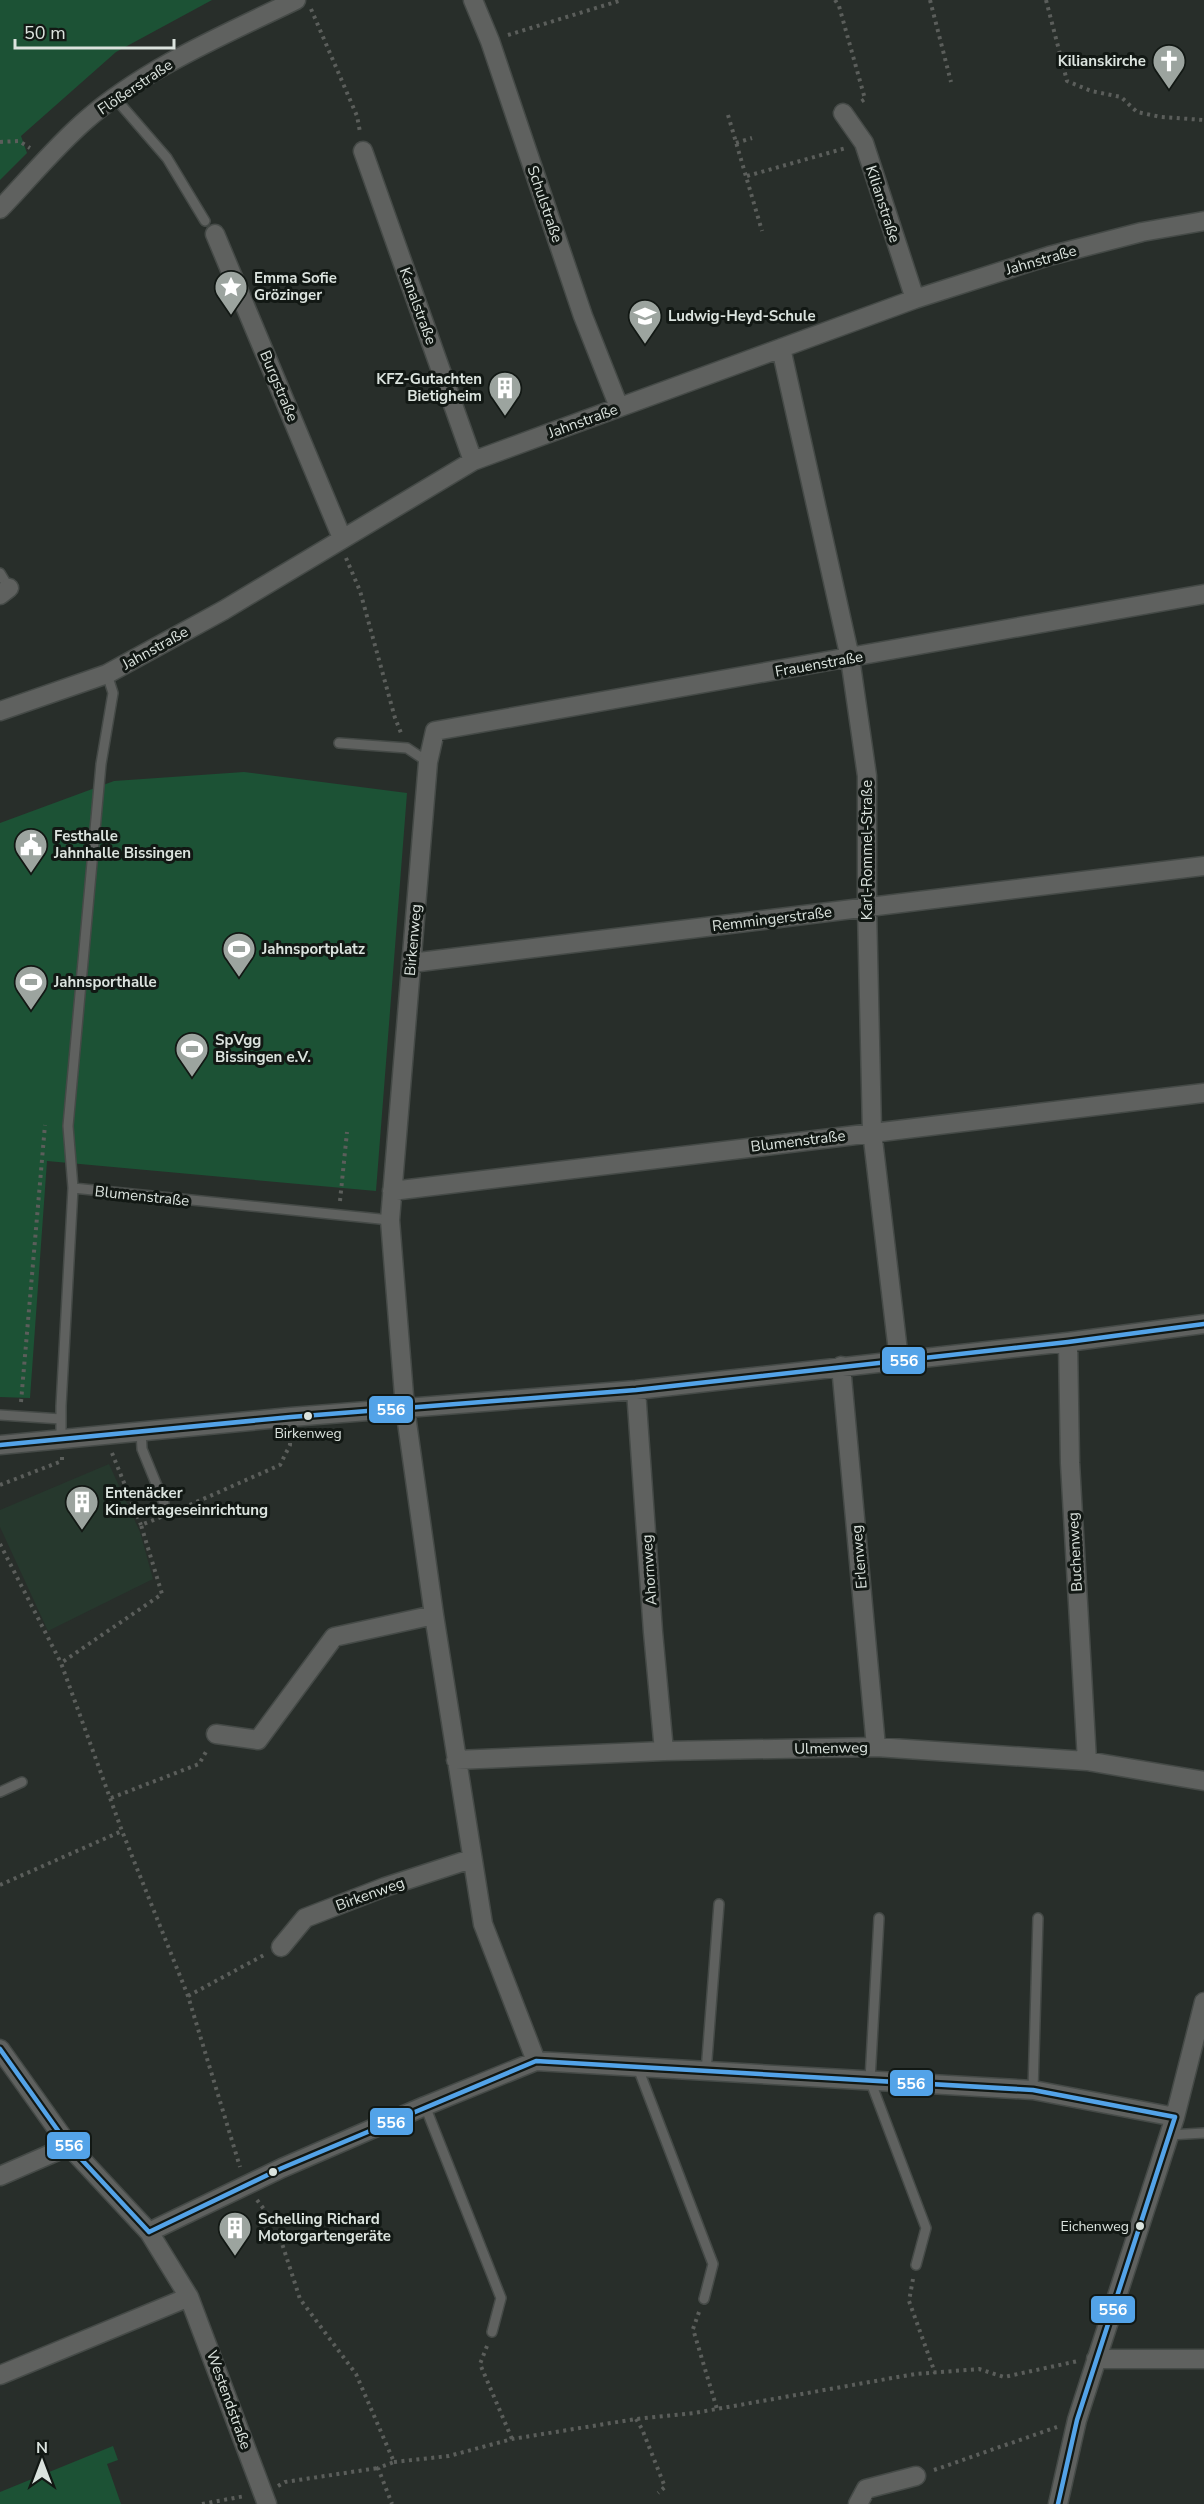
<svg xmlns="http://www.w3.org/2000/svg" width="1204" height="2504" viewBox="0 0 1204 2504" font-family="'Nunito Sans',sans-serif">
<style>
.built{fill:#26382d}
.green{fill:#1c5235}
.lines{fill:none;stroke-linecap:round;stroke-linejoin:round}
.lane-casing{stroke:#454a47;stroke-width:12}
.street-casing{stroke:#454a47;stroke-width:21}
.path{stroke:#5b5e5b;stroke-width:4;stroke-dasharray:3 4.5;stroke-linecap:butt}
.lane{stroke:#5f615f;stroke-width:9}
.street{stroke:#5f615f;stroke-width:18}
.bus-1-casing{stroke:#121814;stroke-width:9}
.bus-1{stroke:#53a3e8;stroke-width:4.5}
.bus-dot{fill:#dbe3de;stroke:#121814;stroke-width:2}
.labels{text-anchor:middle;stroke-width:6;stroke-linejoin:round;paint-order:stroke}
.bus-label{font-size:14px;fill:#dbe3de;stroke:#121814}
.poi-label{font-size:15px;font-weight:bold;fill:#dbe3de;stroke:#121814;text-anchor:start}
.street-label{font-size:15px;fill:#dbe3de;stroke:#121814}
.line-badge{stroke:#121814;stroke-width:2}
.badge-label{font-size:16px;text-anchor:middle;font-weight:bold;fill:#fff}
</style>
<rect width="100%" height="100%" fill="#282e2a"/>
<path class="built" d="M109,1464L140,1532L153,1579L48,1631L0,1527V1510Z"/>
<path class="green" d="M0,0H212L116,52L21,136L27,153L0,180Z
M244,772L407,793L376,1191L47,1161L30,1398L0,1397V823L114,781Z
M113,2446L118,2460L107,2464L121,2504H0V2492Z"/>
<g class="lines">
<g class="lane-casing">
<path id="lane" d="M115,98L167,158L205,221
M0,573L9,588
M339,743L407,748L428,762
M73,1188L68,1126L101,764L113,693L107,674
M0,1415L61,1419
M141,1431L142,1449L164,1503
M61,1440V1406L73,1188L390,1220
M0,1792L22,1782
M879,1918L870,2080L926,2228L916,2265
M638,2068L713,2264L704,2299
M706,2072L719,1904
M1033,2090L1038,1918
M425,2106L501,2298L492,2332
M1169,2135L1204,2133"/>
</g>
<g class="street-casing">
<path id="street" d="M473,0L490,41L583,316L619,407
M843,113L864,143L915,299
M363,151L473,461
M0,209C28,180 55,147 86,120C147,67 224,35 296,0
M215,234L342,538
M781,348L850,658L867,776V908L872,1131L899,1360
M0,595L9,588
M0,711L107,674L224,610L473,461L915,299L1049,256L1142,232L1204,221
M411,963L1204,866
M392,1191L1204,1093
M1068,1342L1070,1463L1087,1761
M841,1366L876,1747
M636,1390L653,1632L664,1751
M0,1445L291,1417L636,1390L1068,1342L1204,1324
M216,1734L258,1740L334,1637L434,1615
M456,1760L664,1751L876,1747L1087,1761L1204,1781
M281,1947L305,1918L385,1887L471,1859
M0,2049L69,2146L149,2232L189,2297L267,2504
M536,2061L483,1924L434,1615L405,1408L390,1220L428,762L435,731L1204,594
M0,2176L69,2146
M149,2232L282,2168L425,2106L536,2061L1033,2090L1175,2117
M1096,2359H1204
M0,2375L189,2297
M858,2504L866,2489L916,2476
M1058,2504L1077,2420L1175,2117L1204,2002"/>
</g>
<path class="path" d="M835,0L839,6L865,99L859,103
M930,0L951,82
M1046,0L1067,81L1091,91L1121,97L1137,112L1161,117L1204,120
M311,9L357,116L360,132
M508,35L622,0
M728,115L762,231
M0,142L19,141L30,148
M736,143L752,138
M747,176L846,148
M346,558L360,591L395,718L401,733
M340,1201L347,1132
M21,1402L45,1125
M112,1453L141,1525
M0,1485L62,1461V1456
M176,1511L280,1465L290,1445V1436
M161,1517L141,1525L162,1594L61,1663L122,1831L188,1996L240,2167
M0,1544L61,1663
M111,1798L199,1764L207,1750
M0,1885L122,1831
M188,1996L264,1955
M257,2200L276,2225L300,2299L356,2374L394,2462L378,2468L392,2504
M913,2279L909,2301L935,2373
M699,2312L693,2329L717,2409
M487,2346L480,2364L512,2439
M636,2419L642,2429L665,2487L658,2493
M394,2462L449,2456L512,2439L636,2419L694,2413L915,2374L979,2369L1004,2377L1078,2361
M934,2470L1057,2427
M278,2486L285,2482L378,2468
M202,2504L245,2496"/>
<use href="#lane" class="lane"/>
<use href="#street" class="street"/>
<g class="bus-1-casing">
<path id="bus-1" d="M0,1445L291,1417L636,1390L1068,1342L1204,1324
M0,2049L69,2146L149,2232
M149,2232L282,2168L536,2061L1033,2090L1175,2117
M1058,2504L1077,2420L1175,2117"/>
</g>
<use href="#bus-1" class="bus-1"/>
</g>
<defs>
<g id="church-pin" transform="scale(1.725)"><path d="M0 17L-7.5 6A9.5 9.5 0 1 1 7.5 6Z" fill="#9ca49f" stroke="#121814"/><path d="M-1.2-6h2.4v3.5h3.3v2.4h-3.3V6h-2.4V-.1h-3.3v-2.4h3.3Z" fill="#fff"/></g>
<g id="sight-pin" transform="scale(1.725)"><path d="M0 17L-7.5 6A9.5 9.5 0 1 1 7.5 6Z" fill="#9ca49f" stroke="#121814"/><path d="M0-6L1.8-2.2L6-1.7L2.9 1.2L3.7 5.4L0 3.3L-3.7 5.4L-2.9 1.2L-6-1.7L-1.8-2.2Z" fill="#fff"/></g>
<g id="school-pin" transform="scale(1.725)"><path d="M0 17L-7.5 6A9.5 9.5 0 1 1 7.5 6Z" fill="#9ca49f" stroke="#121814"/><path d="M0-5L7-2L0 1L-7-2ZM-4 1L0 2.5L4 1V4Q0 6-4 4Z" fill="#fff"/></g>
<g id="building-pin" transform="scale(1.725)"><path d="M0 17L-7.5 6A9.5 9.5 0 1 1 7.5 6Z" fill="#9ca49f" stroke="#121814"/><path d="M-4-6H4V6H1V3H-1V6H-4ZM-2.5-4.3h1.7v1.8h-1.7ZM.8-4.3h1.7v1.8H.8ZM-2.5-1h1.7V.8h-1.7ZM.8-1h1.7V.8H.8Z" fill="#fff"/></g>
<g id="civic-pin" transform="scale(1.725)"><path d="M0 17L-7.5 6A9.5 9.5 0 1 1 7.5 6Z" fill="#9ca49f" stroke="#121814"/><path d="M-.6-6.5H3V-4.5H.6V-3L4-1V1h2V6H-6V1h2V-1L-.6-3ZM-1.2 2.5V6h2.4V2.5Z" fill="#fff"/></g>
<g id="stadium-pin" transform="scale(1.725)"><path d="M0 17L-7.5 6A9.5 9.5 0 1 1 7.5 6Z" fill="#9ca49f" stroke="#121814"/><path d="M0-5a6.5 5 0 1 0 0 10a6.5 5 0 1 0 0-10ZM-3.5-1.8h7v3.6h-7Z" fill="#fff"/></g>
</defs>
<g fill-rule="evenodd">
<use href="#church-pin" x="1169" y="61"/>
<use href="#sight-pin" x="231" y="287"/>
<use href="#school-pin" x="645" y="316"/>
<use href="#building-pin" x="505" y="388"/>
<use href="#civic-pin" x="31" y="845"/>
<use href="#stadium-pin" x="239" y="949"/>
<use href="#stadium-pin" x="31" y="982"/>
<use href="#stadium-pin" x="192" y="1049"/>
<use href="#building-pin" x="82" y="1502"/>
<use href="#building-pin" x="235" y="2228"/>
</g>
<g class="bus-dot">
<circle cx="308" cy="1416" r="5"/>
<circle cx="273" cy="2172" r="5"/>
<circle cx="1140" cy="2226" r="5"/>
</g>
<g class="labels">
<g class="bus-label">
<text x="308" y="1438">Birkenweg</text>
<text x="1129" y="2231" text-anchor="end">Eichenweg</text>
</g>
<g class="poi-label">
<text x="1146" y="66" text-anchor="end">Kilianskirche</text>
<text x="254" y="283">Emma Sofie<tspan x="254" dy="17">Grözinger</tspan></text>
<text x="668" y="321">Ludwig-Heyd-Schule</text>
<text x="482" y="384" text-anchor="end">KFZ-Gutachten<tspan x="482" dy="17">Bietigheim</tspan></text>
<text x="54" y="841">Festhalle<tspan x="54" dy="17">Jahnhalle Bissingen</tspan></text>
<text x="262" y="954">Jahnsportplatz</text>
<text x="54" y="987">Jahnsporthalle</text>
<text x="215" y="1045">SpVgg<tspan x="215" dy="17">Bissingen e.V.</tspan></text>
<text x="105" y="1498">Entenäcker<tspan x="105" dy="17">Kindertageseinrichtung</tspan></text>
<text x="258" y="2224">Schelling Richard<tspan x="258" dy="17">Motorgartengeräte</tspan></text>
</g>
<g class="street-label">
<text transform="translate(135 87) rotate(-34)" y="5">Flößerstraße</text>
<text transform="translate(545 204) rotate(71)" y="5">Schulstraße</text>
<text transform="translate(883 204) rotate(72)" y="5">Kilianstraße</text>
<text transform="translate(1041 260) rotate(-16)" y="5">Jahnstraße</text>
<text transform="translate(418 306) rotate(70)" y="5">Kanalstraße</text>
<text transform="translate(279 386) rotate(67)" y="5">Burgstraße</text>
<text transform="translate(583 421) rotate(-20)" y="5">Jahnstraße</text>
<text transform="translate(155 648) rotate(-29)" y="5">Jahnstraße</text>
<text transform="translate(819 664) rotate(-10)" y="5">Frauenstraße</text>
<text transform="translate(867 850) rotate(-90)" y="5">Karl-Rommel-Straße</text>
<text transform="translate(772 919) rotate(-7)" y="5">Remmingerstraße</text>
<text transform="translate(413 940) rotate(-85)" y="5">Birkenweg</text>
<text transform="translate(798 1141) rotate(-7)" y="5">Blumenstraße</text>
<text transform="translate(142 1196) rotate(6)" y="5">Blumenstraße</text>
<text transform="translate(1075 1552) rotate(-93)" y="5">Buchenweg</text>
<text transform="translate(859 1557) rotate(-95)" y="5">Erlenweg</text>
<text transform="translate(649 1570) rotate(-94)" y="5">Ahornweg</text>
<text transform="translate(831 1748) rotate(-1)" y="5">Ulmenweg</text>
<text transform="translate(370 1894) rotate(-20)" y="5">Birkenweg</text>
<text transform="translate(229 2400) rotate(70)" y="5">Westendstraße</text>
</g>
</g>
<g class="line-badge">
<rect x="881" y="1346" width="45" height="29" rx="6" fill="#53a3e8"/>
<rect x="368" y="1395" width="46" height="29" rx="6" fill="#53a3e8"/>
<rect x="889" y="2069" width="45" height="28" rx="6" fill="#53a3e8"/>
<rect x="369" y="2107" width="45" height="29" rx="6" fill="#53a3e8"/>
<rect x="46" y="2131" width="45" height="29" rx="6" fill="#53a3e8"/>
<rect x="1090" y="2295" width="46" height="29" rx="6" fill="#53a3e8"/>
</g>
<g class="badge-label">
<text x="904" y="1366">556</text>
<text x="391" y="1415">556</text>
<text x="911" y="2089">556</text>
<text x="391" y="2128">556</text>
<text x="69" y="2151">556</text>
<text x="1113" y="2315">556</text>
</g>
<g transform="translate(42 2462)" stroke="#121814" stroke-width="4.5" paint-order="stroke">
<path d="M0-4.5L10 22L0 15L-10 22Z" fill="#dbe3de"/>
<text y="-9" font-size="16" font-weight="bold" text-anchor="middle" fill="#dbe3de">N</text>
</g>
<path d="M15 39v9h159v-9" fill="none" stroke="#dbe3de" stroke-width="3"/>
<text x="24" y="39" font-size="18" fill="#dbe3de" stroke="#121814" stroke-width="4.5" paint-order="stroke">50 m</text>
</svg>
